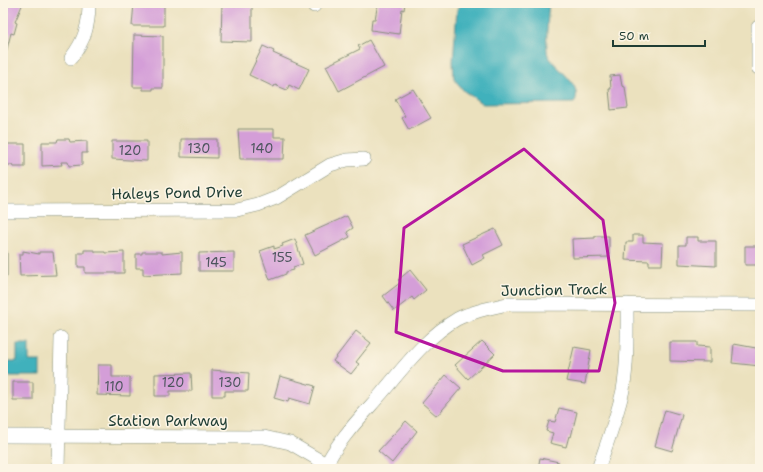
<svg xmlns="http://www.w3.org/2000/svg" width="763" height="472" viewBox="0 0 763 472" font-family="'Shantell Sans',sans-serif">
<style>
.water{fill:#41b1bc;stroke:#307778}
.building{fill:#d49ed8}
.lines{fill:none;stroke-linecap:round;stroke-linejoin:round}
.minor-casing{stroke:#858f79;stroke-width:14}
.minor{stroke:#fff;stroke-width:13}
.marked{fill:none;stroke:#b5179e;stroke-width:3;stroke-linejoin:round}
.labels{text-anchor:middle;stroke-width:3;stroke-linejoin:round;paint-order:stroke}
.number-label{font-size:13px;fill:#4c555d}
.street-label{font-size:15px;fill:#1f3d34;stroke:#fcf5e5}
</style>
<rect width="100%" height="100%" fill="#fcf5e5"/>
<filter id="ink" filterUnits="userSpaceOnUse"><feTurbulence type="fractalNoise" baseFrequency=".025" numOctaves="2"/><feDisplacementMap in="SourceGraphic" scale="8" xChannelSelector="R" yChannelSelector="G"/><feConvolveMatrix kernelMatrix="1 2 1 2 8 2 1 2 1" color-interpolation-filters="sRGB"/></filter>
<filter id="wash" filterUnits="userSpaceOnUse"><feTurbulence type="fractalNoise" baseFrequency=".012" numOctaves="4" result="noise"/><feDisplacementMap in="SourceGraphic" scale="16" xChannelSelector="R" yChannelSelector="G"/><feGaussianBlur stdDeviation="0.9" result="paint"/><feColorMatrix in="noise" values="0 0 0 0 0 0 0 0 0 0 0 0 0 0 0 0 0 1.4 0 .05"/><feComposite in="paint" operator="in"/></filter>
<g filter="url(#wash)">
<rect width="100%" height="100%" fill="#ebe1be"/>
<path class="water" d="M462,3H549C548,13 545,49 548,55C556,70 585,85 574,103L483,104L464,91L454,79L453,61L457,10Z
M17,344H29V361H40V376H7V361H17Z"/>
<g id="blocks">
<path class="building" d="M3,3H23L15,22L17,23L14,34L11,33L5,57L3,56Z
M134,3H164V26H132Z
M222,3H252V42L221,41Z
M378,3H405L404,10L402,9L399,34L371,30L372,19H375Z
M134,35L163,36V88H153V90H143V87H133Z
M369,40L384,67L339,91L326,66L360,49L358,46Z
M263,46L274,51L273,53L309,69L299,90L289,85L287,90L275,85L274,87L249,75Z
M620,75L622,86L625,87L628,108L611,110L609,89H611L610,76Z
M413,89L431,118L409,130L402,118L405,116L395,99Z
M238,129H274V137H285L284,159H240Z
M58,139H69L70,142L87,141V153H82V165L69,166L68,162H61L62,165L42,166V142H57Z
M181,139H217V158L181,157Z
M112,141H147V161L112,159Z
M3,144H25V167H13L12,165H5Z
M347,216L353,228L347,232L350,237L315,255L305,235Z
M495,229L503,245L483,255L485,258L472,265L462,244Z
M633,235H643V242L663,243L662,265H649V261L625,260L626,242H633Z
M595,236H609V257L573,258L572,239L595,238Z
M686,237H698V241H716V266L679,264V245H686Z
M295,239L303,264L293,267L294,270L286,272V274L270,280L260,251L274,246V249L283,246L282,244Z
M745,246H760L759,265H745Z
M84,250H95V252H105V253L124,252V273H85V267H78V253H84Z
M3,251H7V276H3Z
M23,251L39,254V252H53L56,275L20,276L19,254H23Z
M142,252H162V254L182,252V273L143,275V268H136V254H142Z
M234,252V271H199V253Z
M410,270L426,290L414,300L412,297L394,311L383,296L401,282L398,280Z
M356,331L371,343L356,362L359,364L351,374L333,361Z
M482,341L495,354L468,379L455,365Z
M670,342H697V346L710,347V362L670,361Z
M734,344L756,348L760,346V366L732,363Z
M574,347L591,350L585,384L566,381Z
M98,365H112V377H130V396L97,395Z
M212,370L249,373L248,391H225V396H212Z
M191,373L192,391H170V396H155V374Z
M446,375L461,388L437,416L422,403Z
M280,376L315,386L310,404L289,398L288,402L274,398Z
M13,382H33V400H13Z
M559,408L577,412L571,437L569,436L566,447L550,443L553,433L546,431L549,421L555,422Z
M665,410L682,415L672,451L655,446Z
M406,421L417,431L392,463L378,451Z
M540,458L559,462L557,469H538Z"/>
</g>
</g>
<g filter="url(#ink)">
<use href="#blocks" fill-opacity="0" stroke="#858f79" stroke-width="1"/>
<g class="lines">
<g class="minor-casing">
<path id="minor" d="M313,3L314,6
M760,27H758V68H760
M71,58C85,40 89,25 89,3
M3,211L237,210L258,205L276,198L330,165L347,160L364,159
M3,436L264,437L290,443L326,464
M58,469L61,338
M324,469C337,441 361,417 381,394C404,367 426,337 457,319C472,311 490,308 507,304L760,305
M598,469C607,443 617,417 623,390C628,362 627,333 627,304"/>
</g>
<use href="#minor" class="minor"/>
</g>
</g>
<path class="marked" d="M524,149L603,220L615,303L599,371H503L396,332L404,228Z"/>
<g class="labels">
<g class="number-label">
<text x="199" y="153">130</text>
<text x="262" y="153">140</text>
<text x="130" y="155">120</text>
<text x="282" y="262">155</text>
<text x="216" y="267">145</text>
<text x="173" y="387">120</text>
<text x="230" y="387">130</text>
<text x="114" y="391">110</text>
</g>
<g class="street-label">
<text transform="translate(177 193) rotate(-1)" y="5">Haleys Pond Drive</text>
<text transform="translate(554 290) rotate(-1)" y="5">Junction Track</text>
<text x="168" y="426">Station Parkway</text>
</g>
</g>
<rect width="763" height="472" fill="none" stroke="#fcf5e5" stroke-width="16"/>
<path d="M613 40v6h92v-6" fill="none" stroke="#1f3d34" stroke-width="2"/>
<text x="619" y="40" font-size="12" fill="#1f3d34" stroke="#fcf5e5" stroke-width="3" paint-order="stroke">50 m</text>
</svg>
